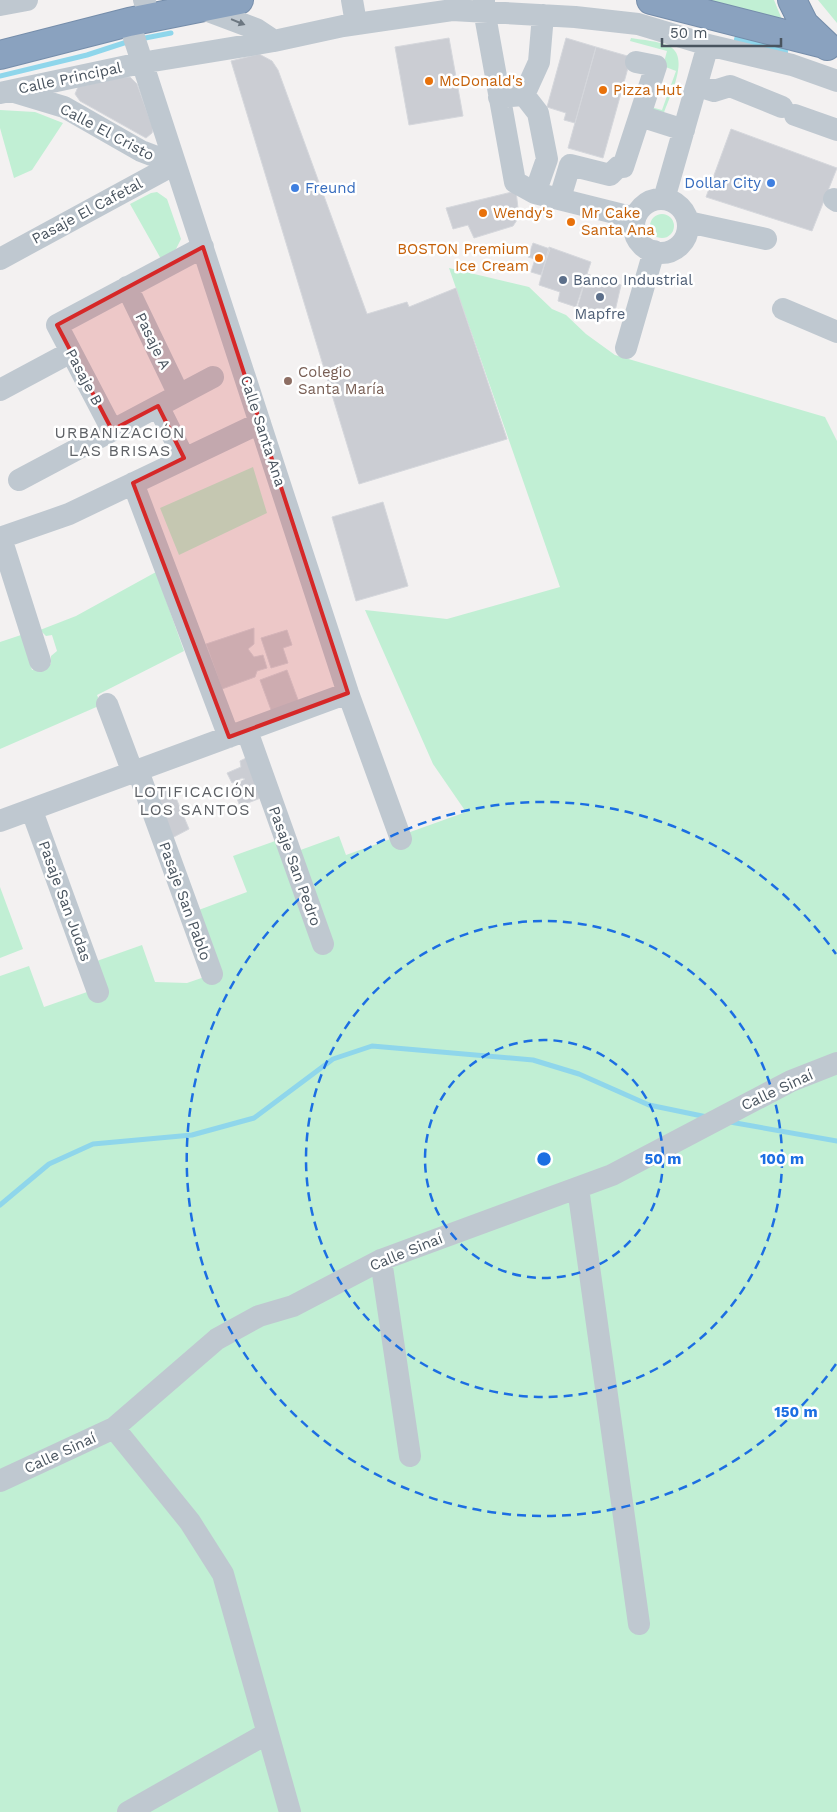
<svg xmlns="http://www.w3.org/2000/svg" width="837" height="1812" viewBox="0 0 837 1812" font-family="'Work Sans',sans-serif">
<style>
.green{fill:#c1efd4}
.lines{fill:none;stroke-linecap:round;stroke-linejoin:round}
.stream{stroke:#8fd6eb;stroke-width:5}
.canal{stroke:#8fd6eb;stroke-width:16}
.building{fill:#cbcdd3;stroke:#d5d7dc}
.highway-casing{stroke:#758daa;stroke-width:30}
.minor{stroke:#bfc8d0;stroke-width:22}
.highway{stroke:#8aa2bf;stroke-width:28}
.oneway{fill:#6c7781}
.marked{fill:#d62828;fill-opacity:0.2;stroke:#d62828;stroke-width:4;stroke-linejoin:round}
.ring{fill:none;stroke:#1c6ee2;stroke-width:2.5;stroke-dasharray:9 6}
.food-dot{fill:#e8710a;stroke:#fff;stroke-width:2}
.shop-dot{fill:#3f7fe0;stroke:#fff;stroke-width:2}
.service-dot{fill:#5c6f8a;stroke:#fff;stroke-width:2}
.education-dot{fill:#8d6e63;stroke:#fff;stroke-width:2}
.labels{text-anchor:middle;stroke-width:5;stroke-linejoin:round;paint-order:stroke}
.street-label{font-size:15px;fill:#49545f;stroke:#fff}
.food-label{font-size:15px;fill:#c56008;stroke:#fff;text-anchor:start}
.shop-label{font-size:15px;fill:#366cbe;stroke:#fff;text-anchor:end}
.service-label{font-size:15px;fill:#4e5e75;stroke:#fff;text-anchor:start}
.education-label{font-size:15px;fill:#785e54;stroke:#fff;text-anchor:start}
.neighbourhood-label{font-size:16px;letter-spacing:1px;fill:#5e6166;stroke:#fff}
.centre{fill:#1c6ee2;stroke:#fff;stroke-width:2.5}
.ring-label{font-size:15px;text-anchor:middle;font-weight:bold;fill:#1c6ee2;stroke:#fff;stroke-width:5;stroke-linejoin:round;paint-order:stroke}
</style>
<rect width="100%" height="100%" fill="#f3f1f1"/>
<path class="green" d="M705,0H774L783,22Z
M818,0H837V23Z
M631,38C643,40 658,41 669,46C691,57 669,97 664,113L650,109L651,107L662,110L676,71L663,66L667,51L630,41Z
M0,110L35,112L63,123L32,170L14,178L0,128Z
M157,192L167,199L181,239L176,249L161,259L130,204L151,193Z
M650 226a12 12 0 1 1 24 0a12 12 0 1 1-24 0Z
M449,268L529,287L552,309L566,315L586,334L615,355L825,417L837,441V1812H0V976L29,966L44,1007L90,991L94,962L142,945L155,982L187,983L219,972L196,911L247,892L233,856L278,840L295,852L339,836L346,855L466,812L433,764L365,610L447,619L560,587Z
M253,467L267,513L179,555L160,508Z
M156,572L184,651L97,695L101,705L0,749V642L21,635L32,670L51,664V656L57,651L52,635L46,636L40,630L76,616Z
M0,887L23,949L0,958Z"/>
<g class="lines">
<path class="stream" d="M140,39L171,33
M0,76L87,55L130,41
M730,1122L837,1141
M0,1205L49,1164L93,1144L192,1135L254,1118L333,1059L372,1046L533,1060L579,1074L649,1105L707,1117"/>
<path class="canal" d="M742,40L780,52"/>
</g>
<path class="building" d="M449,38L463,116L409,125L395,47Z
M566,38L596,47L575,123L564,120L566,113L547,107Z
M596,47L631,57L603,158L568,148Z
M259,54L272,61L278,70L367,314L407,302L409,307L456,288L507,439L359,484L231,61Z
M123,77H130L137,84L153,128L152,133L146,138L80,101L75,94L78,87Z
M731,129L837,168L812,231L706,197Z
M516,191L519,217L513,226L474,238L468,225L453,229L446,208Z
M533,243L550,249L541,275L531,272L535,259L528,257Z
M549,247L591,262L576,307L558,301L560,292L539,285Z
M587,274L621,285L613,320L577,309Z
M383,502L408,586L356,601L332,517Z
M254,628V644L248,649L254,657L263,655L267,668L257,671L255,677L222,689L206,644Z
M287,630L292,645L283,648L288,663L271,668L261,638Z
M287,670L301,708L274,718L260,680Z
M250,756L266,796L240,806L232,787L245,779L242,778L232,783L227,773L241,767L240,761Z
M171,786L189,829L170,839L153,792Z"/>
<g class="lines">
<g class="highway-casing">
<path id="highway" d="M651,0L824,44
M792,0L804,24L827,46
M0,55L129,22L239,0"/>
</g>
<path class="minor" d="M144,0L145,2
M352,0L356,23
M484,0V10L515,182L535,193L635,218
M0,5L27,0
M200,8L256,29L274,41
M129,22L348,693L401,839
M698,86L714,91L730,86L782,107
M11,91L64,107L141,151L175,164
M0,93L141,63L274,41L343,26L452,10L575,17L638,24L708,45L792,65L837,81
M524,95L539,62L543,15
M499,97L524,95L538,113L547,159L535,193
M795,115L837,130
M640,116L684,130
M560,198L570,165L610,175L618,167H623L656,66L636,62
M664,199L708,45
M834,199L837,201
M634 226a27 27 0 1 1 54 0a27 27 0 1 1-54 0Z
M688,222L766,239
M0,259L175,164
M127,287L179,395
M783,309L837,332
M626,348L654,251
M0,390L71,352
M158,406L184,458
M112,430L57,325L203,247
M19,480L213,377
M133,483L229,737
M0,538L69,514L260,423
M1,538L40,661
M107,704L133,773
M247,731L323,944
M138,771L212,974
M32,811L98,992
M0,821L348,693
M578,1188L639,1624
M381,1260L410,1456
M114,1428L190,1522L223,1574L290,1812
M0,1481L114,1428L217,1339L259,1316L293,1306L381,1260L612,1175L791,1081L837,1063
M128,1812L266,1734"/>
<use href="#highway" class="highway"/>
</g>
<defs><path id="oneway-solid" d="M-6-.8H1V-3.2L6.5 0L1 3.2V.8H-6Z" transform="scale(1.25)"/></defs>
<use class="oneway" href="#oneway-solid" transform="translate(238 22) rotate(22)"/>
<path class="marked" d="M203,247L348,693L229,737L133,483L184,458L158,406L112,430L57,325Z"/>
<g class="ring">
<circle cx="544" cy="1159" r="119"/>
<circle cx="544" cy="1159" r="238"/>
<path d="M836 1364A357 357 0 1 1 836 954"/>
</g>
<g class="food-dot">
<circle cx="429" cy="81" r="5"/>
<circle cx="603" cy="90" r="5"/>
<circle cx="483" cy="213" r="5"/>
<circle cx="571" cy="222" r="5"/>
<circle cx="539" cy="258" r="5"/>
</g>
<g class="shop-dot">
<circle cx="771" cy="183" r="5"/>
<circle cx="295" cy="188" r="5"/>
</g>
<g class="service-dot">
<circle cx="563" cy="280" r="5"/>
<circle cx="600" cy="297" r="5"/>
</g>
<circle class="education-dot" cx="288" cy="381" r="5"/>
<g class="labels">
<g class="street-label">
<text transform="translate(70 78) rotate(-12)" y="5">Calle Principal</text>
<text transform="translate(107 132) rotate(28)" y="5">Calle El Cristo</text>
<text transform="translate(87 211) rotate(-28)" y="5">Pasaje El Cafetal</text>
<text transform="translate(153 341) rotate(64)" y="5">Pasaje A</text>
<text transform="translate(84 377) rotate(62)" y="5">Pasaje B</text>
<text transform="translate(263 431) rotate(72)" y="5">Calle Santa Ana</text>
<text transform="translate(295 866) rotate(70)" y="5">Pasaje San Pedro</text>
<text transform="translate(65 901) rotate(70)" y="5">Pasaje San Judas</text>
<text transform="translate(185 901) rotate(70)" y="5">Pasaje San Pablo</text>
<text transform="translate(777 1090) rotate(-25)" y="5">Calle Sinaí</text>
<text transform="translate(406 1252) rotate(-22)" y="5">Calle Sinaí</text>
<text transform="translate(60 1453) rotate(-25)" y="5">Calle Sinaí</text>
</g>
<g class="food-label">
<text x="439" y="86">McDonald's</text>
<text x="613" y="95">Pizza Hut</text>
<text x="493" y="218">Wendy's</text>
<text x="581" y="218">Mr Cake<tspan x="581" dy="17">Santa Ana</tspan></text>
<text x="529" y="254" text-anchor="end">BOSTON Premium<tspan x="529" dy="17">Ice Cream</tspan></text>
</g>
<g class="shop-label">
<text x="761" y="188">Dollar City</text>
<text x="305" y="193" text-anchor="start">Freund</text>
</g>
<g class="service-label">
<text x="573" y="285">Banco Industrial</text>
<text x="600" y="319" text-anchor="middle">Mapfre</text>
</g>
<g class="education-label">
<text x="298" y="377">Colegio<tspan x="298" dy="17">Santa María</tspan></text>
</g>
<g class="neighbourhood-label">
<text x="120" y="438">URBANIZACIÓN<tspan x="120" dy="18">LAS BRISAS</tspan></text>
<text x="195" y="797">LOTIFICACIÓN<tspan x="195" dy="18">LOS SANTOS</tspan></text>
</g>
</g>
<circle cx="544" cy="1159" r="8" class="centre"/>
<g class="ring-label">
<text x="663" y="1164">50 m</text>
<text x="782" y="1164">100 m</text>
<text x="796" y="1417">150 m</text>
</g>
<path d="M662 38v8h119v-8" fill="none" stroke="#49545f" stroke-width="2.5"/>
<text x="670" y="38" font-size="15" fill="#49545f" stroke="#ffffff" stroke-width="4" paint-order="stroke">50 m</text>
</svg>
